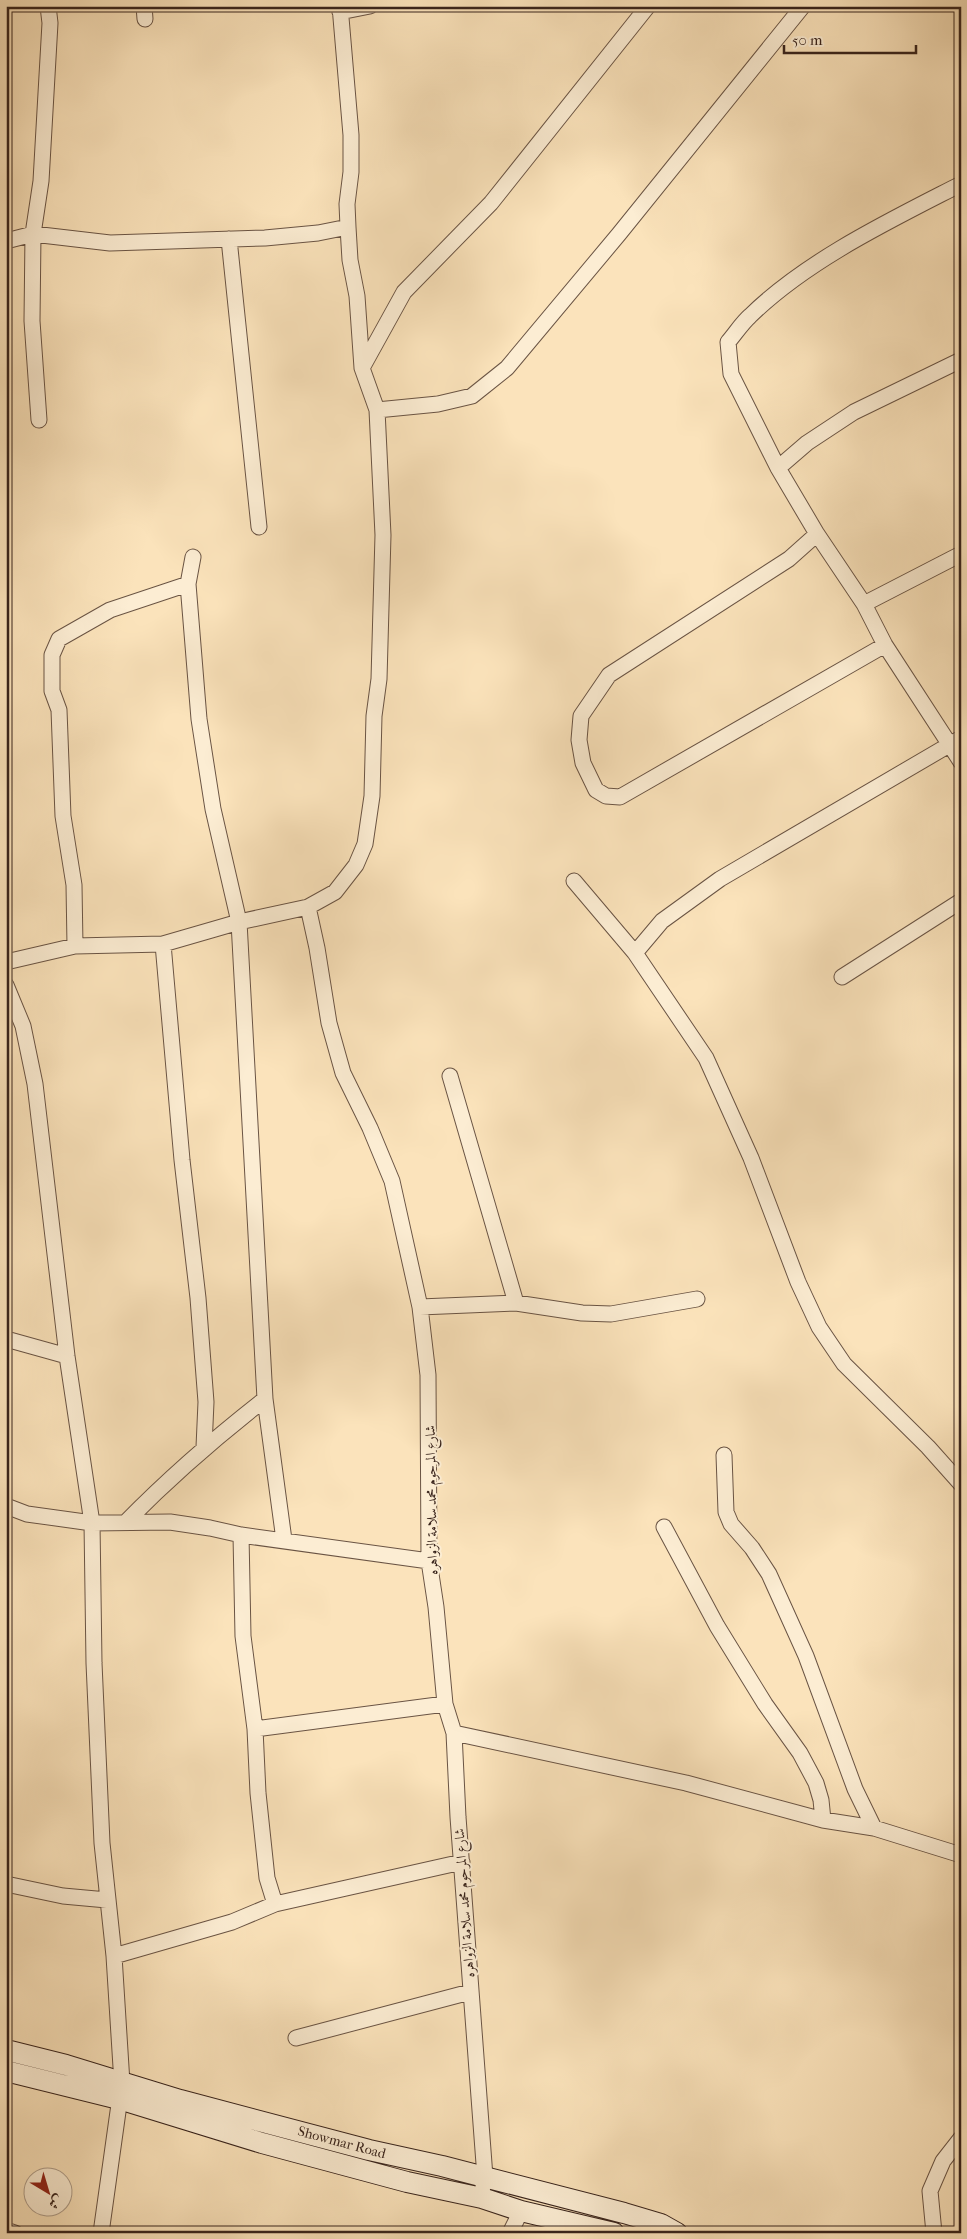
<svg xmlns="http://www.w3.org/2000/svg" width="967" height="2239" viewBox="0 0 967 2239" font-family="'IM FELL French Canon',Amiri,serif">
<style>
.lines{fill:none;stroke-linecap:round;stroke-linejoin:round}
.street-casing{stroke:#6a5444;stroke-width:17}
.secondary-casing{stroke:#39241c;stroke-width:22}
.street{stroke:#fcedd3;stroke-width:15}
.secondary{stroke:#fcedd3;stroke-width:20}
.labels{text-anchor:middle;stroke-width:4;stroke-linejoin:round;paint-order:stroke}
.street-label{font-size:14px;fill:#39241c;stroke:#fcedd3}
</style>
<rect width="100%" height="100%" fill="#fbe3bb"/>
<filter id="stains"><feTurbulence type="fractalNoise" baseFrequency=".004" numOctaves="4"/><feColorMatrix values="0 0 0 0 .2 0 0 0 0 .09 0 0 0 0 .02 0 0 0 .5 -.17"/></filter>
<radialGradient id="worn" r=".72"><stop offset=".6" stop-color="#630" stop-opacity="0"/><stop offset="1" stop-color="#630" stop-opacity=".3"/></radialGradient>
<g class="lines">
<g class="street-casing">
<path id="street" d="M144,6L145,19
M340,12L370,6
M961,184C891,220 807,260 750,316C742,323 735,334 728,342L731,374L778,468L817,534L864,604L885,645L961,762
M229,239L259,527
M6,241L33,234L110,243L265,238L318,233L348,227L347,204L351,172V135L340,6
M362,368L404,292L491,203L648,6
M377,410L438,404L472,396L507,368L619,234L803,6
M39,420L32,321L33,234L41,181L50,23L48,6
M778,468L807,443L854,412L961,360
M817,534L789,559L609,675L581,716L579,740L583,763L596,790L606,796L620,797L885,645
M864,604L961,554
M574,881L635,953L706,1058L751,1158L798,1282L819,1327L844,1364L928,1447L961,1484
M308,907L317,948L329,1023L343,1073L370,1128L392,1181L420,1307L428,1375L429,1561L436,1607L445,1704L454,1733L458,1817L485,2177L483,2187
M163,944L182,1160L198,1298L206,1402L204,1447
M75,946L74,885L63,816L59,710L52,691V655L59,639L110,610L188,584
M635,953L662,921L720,879L961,738
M6,962L75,946L163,944L239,922L213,809L199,719L188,584L193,557
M842,977L961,901
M6,985L23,1026L35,1084L67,1356L92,1523L94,1663L102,1843L114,1956L122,2083L101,2233
M450,1076L516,1303
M420,1307L516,1303L582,1313L611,1314L697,1299
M6,1339L67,1356
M265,1399L284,1540
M724,1455L726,1512L731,1524L752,1548L769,1574L806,1656L855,1789L874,1828
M6,1506L27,1514L92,1523L170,1522L210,1528L241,1535L429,1561
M125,1523C169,1478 215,1438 265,1399L239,922L308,907L335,892L356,865L365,844L372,796L374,716L379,679L383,535L377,410L362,368L357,296L350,260L348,227
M664,1527L717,1626L765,1704L800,1753L816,1783L821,1800L823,1820
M241,1535L243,1636L255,1729L258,1793L267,1878L275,1904L462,1862
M255,1729L445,1704
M454,1733L686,1783L823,1820L874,1828L961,1855
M6,1884L63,1896L107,1900
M114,1956L232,1922L275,1904
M296,2038L470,1992
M6,2230L15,2233
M510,2233L521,2211
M934,2233L930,2191L943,2161L961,2138"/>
</g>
<g class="secondary-casing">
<path id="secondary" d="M6,2050L66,2065L180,2100L369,2150L442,2166L624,2213L661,2224L677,2233
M6,2071L119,2099L262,2143L407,2182L482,2198L521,2211L614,2233"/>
</g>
<use href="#street" class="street"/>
<use href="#secondary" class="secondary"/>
</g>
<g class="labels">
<g class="street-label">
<text transform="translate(431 1500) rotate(-91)" y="5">شارع المرحوم محمد سلامة الزواهره</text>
<text transform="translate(464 1903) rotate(-94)" y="5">شارع المرحوم محمد سلامة الزواهره</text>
<text transform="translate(342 2142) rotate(15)" y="5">Showmar Road</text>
</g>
</g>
<rect width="967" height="2239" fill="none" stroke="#fbe3bb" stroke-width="25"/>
<rect x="8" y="8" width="952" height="2224" fill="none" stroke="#39241c" stroke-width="2.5"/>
<rect x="12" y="12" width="942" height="2214" fill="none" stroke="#39241c"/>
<g transform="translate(48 2192) rotate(142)"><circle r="24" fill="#fcedd3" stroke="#ae9d8a"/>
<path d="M0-4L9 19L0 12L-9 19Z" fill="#8f2418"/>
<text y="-8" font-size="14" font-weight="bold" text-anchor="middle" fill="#39241c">ش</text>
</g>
<path d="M784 45v8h132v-8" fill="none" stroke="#39241c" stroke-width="2.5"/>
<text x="792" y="45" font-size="15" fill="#39241c" stroke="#fcedd3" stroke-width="4" paint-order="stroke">50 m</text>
<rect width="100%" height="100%" filter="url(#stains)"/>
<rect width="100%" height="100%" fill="url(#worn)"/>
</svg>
